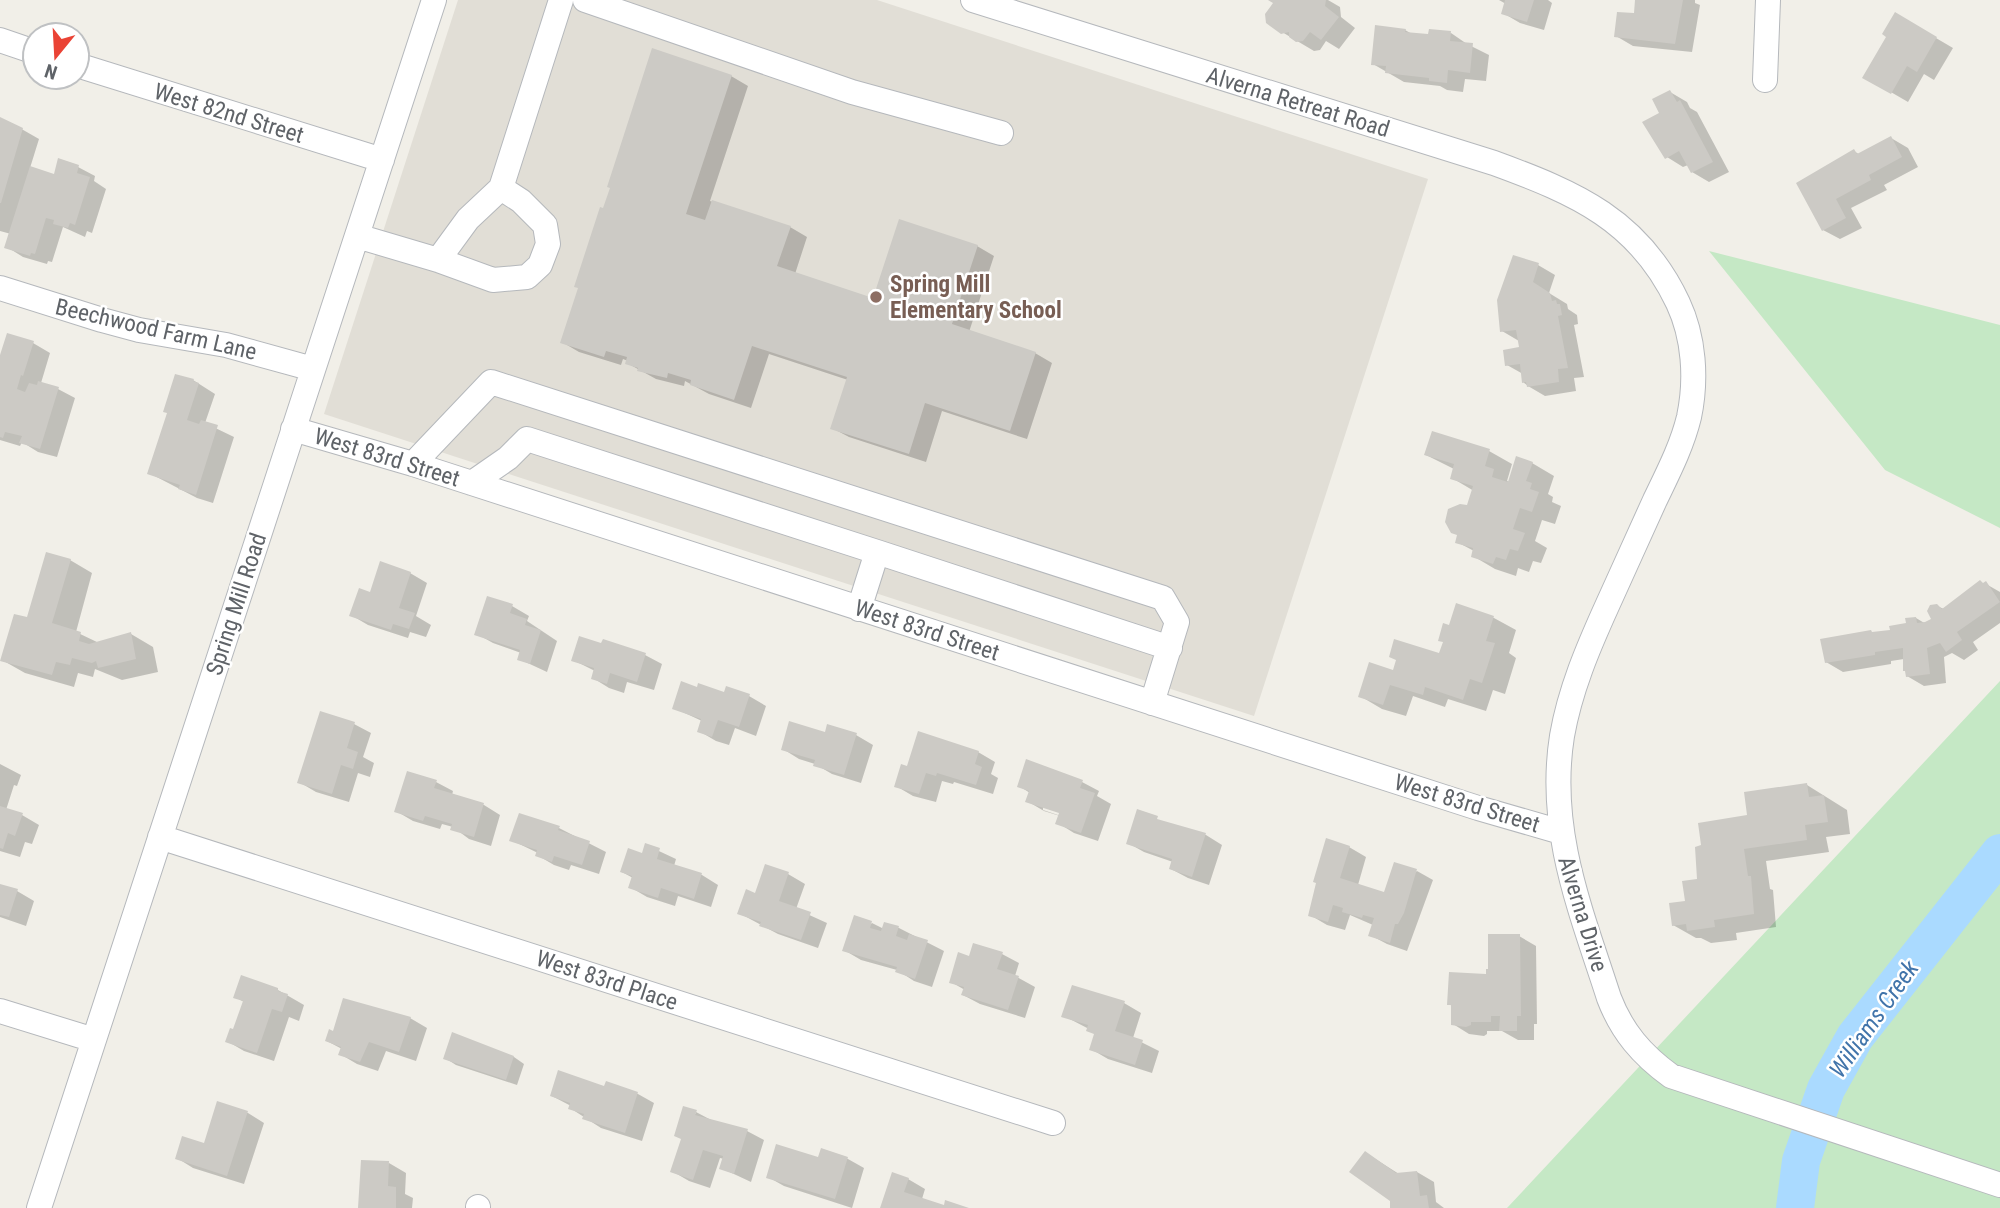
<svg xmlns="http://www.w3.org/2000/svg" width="2000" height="1208" viewBox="0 0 2000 1208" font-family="'Roboto Condensed',sans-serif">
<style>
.education{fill:#e1ded6}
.green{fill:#c5e8c5}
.shadow{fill:#0003;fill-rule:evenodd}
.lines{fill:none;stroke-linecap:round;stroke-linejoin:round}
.river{stroke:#aadaff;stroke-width:38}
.building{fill:#cccac5}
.minor-casing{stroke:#b5b8bc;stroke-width:26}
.minor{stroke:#fff;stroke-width:24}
.education-dot{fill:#8d6e63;stroke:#fff;stroke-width:2.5}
.labels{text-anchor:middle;stroke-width:5;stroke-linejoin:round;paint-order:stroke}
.street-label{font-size:23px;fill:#5f6368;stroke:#fff}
.education-label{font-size:23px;font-weight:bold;fill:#785e54;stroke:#fff;text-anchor:start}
.water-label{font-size:24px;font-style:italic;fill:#4174aa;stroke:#fff}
</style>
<rect width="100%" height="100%" fill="#f1efe8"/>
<path class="education" d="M458,0H877L1428,179L1254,716L324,414Z"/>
<path class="green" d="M1709,251L2000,325V528L1885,470Z
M2000,681V1208H1507Z"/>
<path class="shadow" d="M1271,0H1328L1340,7L1341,17L1355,28L1339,49L1326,41L1320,50L1314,51L1282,32L1275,3Z
M1499,0H1548L1552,3L1544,30L1520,23L1503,13L1506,4Z
M1649,0H1695V3L1700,5L1692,52L1633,46L1616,36Z
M1895,14L1953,48L1934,80L1924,74L1908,102L1865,77L1888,36Z
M1405,30L1412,34L1430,36L1451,33L1467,44L1489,55L1486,81L1465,79L1463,92L1447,90L1440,86L1404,82L1373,64Z
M731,76L748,86L710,201L790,227L807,237L795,274L874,300L977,246L994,256L969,332L1035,353L1052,363L1027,439L942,411L926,462L849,437L832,428L848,380L769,354L751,408L709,394L685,381L684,386L656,379L627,363L628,361L623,359L621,365L579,352L562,342L604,211Z
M1670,92L1687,102L1690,108L1697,112L1729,172L1709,182L1692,172L1688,165L1683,167L1667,157L1662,114Z
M0,119L11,123L39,139L30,168L55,176L78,167L95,176L94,181L106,189L92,233L87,231L85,237L63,227L52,262L48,261L47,264L23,257L7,247L11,234L0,231Z
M1891,138L1908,148L1918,167L1884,185L1887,190L1851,208L1862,228L1840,239L1823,230L1854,151L1860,155Z
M1538,265L1555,275L1549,293L1567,304L1568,309L1577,315L1578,324L1574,325L1584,377L1574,378L1576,391L1545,396L1528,386L1523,382V374L1507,365L1521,349L1519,341L1502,331Z
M33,343L50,353L41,383L58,389L75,398L57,457L38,452L22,442L20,446L0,440V361Z
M193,380L215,394L205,423L234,437L213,503L197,498L149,473Z
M1433,433L1489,451L1512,464L1507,481L1510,482L1532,463L1554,476L1548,494L1553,497L1552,502L1561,506L1555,524L1542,520L1535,541L1547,548L1541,563L1533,561L1529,572L1518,568L1516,576L1495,569L1473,556L1474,551L1457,542L1474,491L1452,478L1454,469L1426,455Z
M70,560L92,573L76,632L99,643L131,634L153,647L158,672L122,680L95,669L93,677L78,673L74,687L25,673L2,660Z
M410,573L427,583L416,616L431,625L426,637L410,632L408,638L368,625L351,615L371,594Z
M1986,584L2000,592V623L1973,642L1978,650L1964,660L1952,653L1944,657L1946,683L1924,686L1907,676L1904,659L1891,661V664L1843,672L1826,662L1874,634L1892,632L1908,625L1916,618L1926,624L1933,619L1937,606L1944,609Z
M512,606L529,616L527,621L557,641L547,672L519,659L521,653L493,643L477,634Z
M1457,606L1494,618L1516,630L1509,653L1516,658L1505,694L1493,690L1486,711L1448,699L1445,707L1413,696L1406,716L1382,709L1360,696L1394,672L1440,655Z
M645,655L662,664L654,690L627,682L624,693L609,688L593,678L595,671L573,660Z
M725,694L749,696L766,706L756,736L735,728L729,745L716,741L699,731L702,721L674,708Z
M354,724L371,733L363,757L374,763L370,777L358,773L349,802L316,792L299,782Z
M826,734L856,735L873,745L861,783L832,774L815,764L799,759L783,749Z
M978,752L995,762L991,774L998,778L993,794L954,782L953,784L942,781L936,802L913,796L896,786L908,768Z
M0,764L21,775L17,786L14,785L6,810L22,815L39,825L32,844L25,842L20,857L0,851Z
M436,782L453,791L452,795L484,805L500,815L491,846L469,839L453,827L442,824L440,829L413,821L396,811Z
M1082,782L1099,791L1097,796L1111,804L1098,841L1074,833L1058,823L1060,816L1044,811L1027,801L1030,793L1019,786ZM1043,806L1068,815L1067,818L1043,810Z
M1807,785L1847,810L1850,834L1826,837L1829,852L1766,861L1770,889L1773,890L1776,927L1736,933L1737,940L1711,943L1701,938H1696L1673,925L1698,880L1749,817Z
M1138,812L1167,824L1206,835L1222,845L1209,885L1188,878L1171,869L1173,862L1144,852L1128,843Z
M520,815L559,828L606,852L599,874L571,865L569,870L554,865L537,855L538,853L511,840Z
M646,845L676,859L674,866L702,875L718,885L711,907L678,896L675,906L647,897L630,887L633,878L622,872L643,855Z
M1349,847L1366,857L1358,885L1386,894L1417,871L1433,880L1407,951L1387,944L1370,935L1373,925L1350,915L1345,930L1327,925L1310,915Z
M788,874L805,884L796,909L827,923L818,948L778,934L739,913L756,895Z
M0,885L17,891L34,901L26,926L0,917Z
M872,923L884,929L885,924L899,928L944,951L932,987L914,981L897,970L861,960L844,950Z
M1519,936L1536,946L1537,1024H1534V1040H1518L1502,1031H1487V1034L1484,1036L1469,1034L1453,1024L1452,1006L1449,1004L1487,976Z
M1002,954L1019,963L1015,976L1035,987L1025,1018L980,1004L963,995L965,990L951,982L971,958Z
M278,990L304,1005L299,1021L289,1017L274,1061L244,1051L227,1041L234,1032L244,1002L235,997Z
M1124,1003L1141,1013L1133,1038L1159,1051L1152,1073L1108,1059L1091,1049L1096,1035L1089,1029L1064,1016Z
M410,1018L427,1028L416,1061L386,1051L378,1071L357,1064L340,1054L342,1049L327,1041Z
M514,1057L524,1064L517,1085L456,1065L445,1058Z
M607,1083L638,1094L654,1103L642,1141L601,1128L570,1108L571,1106L552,1096L606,1088Z
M219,1104L248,1113L264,1123L244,1184L193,1168L177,1158L205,1145Z
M696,1112L713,1121L747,1131L764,1140L751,1182L721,1168L724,1159L720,1158L710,1188L689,1181L672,1171Z
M822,1151L848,1159L864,1168L852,1208L784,1186L768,1177L819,1159Z
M1366,1153L1399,1174L1417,1172L1434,1182L1436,1202L1444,1208H1392L1391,1200Z
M389,1163L406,1173L405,1194L413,1198L412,1208H361Z
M908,1179L925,1189L922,1199L945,1207L965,1208H882Z"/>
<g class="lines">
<path class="river" d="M1795,1208L1801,1161L1826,1089L1855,1037L2000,853"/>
</g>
<path class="building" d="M1268,0H1326L1325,6L1339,17L1321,40L1310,32L1303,41L1296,42L1289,37V32L1281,34L1266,23L1265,14L1273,3Z
M1505,0H1534L1527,22L1501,14Z
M1635,0H1683L1675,44L1614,37L1617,12L1634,13Z
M1895,12L1937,37L1917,72L1907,66L1891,94L1862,78L1886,37L1882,34Z
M1375,25L1406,29L1405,32L1428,34L1429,29L1451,31L1450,41L1473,43L1470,73L1448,70L1447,83L1429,81V78L1385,73L1386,66L1371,65Z
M652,48L732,75L686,214L705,220L712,200L791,226L777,266L873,298L899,219L978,245L952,324L1036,352L1010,431L925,403L909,454L830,429L847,377L752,346L734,400L690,385L691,380L668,373L667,378L637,371L638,368L625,364L627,357L606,351L604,357L560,343L578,288L574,287L600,207L603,208L610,188L607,187Z
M1670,90L1677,102L1680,100L1713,162L1691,173L1679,151L1665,159L1642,122L1659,113L1652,99Z
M0,117L23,128L1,203H0Z
M1891,136L1902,157L1869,175L1871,180L1836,199L1846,218L1822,231L1796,183L1854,149L1857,154Z
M58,158L79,165L77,173L90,177L75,225L70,223L68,228L53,224L54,220L46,218L35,254L31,253L30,256L4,248L30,166L54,174Z
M1513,255L1539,263L1533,282L1550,293L1552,301L1556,300L1557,304H1560L1562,315L1558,316L1568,368L1558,369L1559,382L1527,387L1526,382L1522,383L1520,364L1505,366L1503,350L1519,347L1516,330L1500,332L1497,300Z
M7,333L34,341L23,376L21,375L17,389L25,392L29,383L37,385L38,381L59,387L40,449L19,443L22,436L5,432L3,438L0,437V355Z
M175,374L194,379L193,381L199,383L187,420L199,424L201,420L218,425L196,495L178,489L180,485L147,474L167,413L163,412Z
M1432,431L1490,449L1485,466L1494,469L1492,477L1508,482L1516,456L1533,462L1526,481L1532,483L1530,489L1539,492L1532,512L1520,508L1513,529L1525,533L1518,551L1510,549L1506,560L1496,557L1493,564L1471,557L1473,548L1455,543L1457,535L1451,533L1445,522L1448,509L1460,504L1467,505L1473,486L1450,479L1454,464L1424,455Z
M46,552L71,559L52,623L81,632L79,641L89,644L131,632L136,659L98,668L96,661L92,663L72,658L70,665L56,662L52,675L0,661L14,614L27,617Z
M380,561L411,572L399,608L415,613L409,629L393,624L391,630L349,616L359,588L370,592Z
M1980,580L1983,583L1986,581L2000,602L1957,632L1962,640L1946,652L1940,643L1927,648L1930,674L1906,677L1905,671H1903V648L1875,652V655L1825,663L1820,639L1871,630L1872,632L1890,630L1889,626L1906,623L1905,618L1916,617L1917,623L1925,622L1931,619L1927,611L1930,605L1937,604L1942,609Z
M487,596L513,604L510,613L527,619L525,625L541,630L530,664L517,660L520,650L474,635Z
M1456,603L1494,616L1486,641L1495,643L1482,683L1470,679L1463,700L1425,687L1423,695L1390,685L1383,705L1358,697L1369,662L1393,670L1396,660L1389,657L1394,639L1439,653L1443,642L1438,641L1443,623L1449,625Z
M579,636L601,643L603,639L646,653L637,682L610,673L607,684L591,679L594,668L571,661Z
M681,681L697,687L698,683L724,692L726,686L750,694L739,727L718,720L712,737L697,732L701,719L672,709Z
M320,711L355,722L347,748L358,752L353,769L341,765L332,794L297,783Z
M789,721L825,732L827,724L857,733L844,775L813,766L815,760L781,750Z
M918,731L979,751L975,764L982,767L976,785L937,773L936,776L926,773L919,794L894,787L901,764L907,766Z
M1026,759L1083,780L1080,788L1095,793L1081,833L1055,824L1059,813L1025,802L1029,791L1017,787Z
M407,771L437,780L434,788L484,803L474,837L450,830L452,824L425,816L423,821L394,812Z
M1807,783L1809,797L1824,795L1828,822L1805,825L1807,840L1744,849L1748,876H1751L1754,914L1714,920L1715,927L1687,931L1686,924L1672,926L1669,903L1685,901L1682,881L1697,879L1695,847L1701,845L1698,823L1747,815L1744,792Z
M0,806L23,813L15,836L8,833L3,849L0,848Z
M1137,809L1158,816L1157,819L1206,833L1192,877L1169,869L1172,859L1126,844Z
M519,813L560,826L558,830L590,841L582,865L554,856L552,862L535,856L537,850L509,841Z
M1326,838L1350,846L1340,878L1384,892L1394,862L1417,869L1404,913L1398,924H1395L1390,943L1368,936L1374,918L1363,915L1362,918L1342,912L1343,908L1333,905L1328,922L1308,916L1316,883L1313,882Z
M645,843L660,848L657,859L702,873L694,899L661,888L658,898L628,888L632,876L620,872L628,848L642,853Z
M765,864L789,872L779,901L811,912L801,940L759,926L761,922L737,914L746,889L755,893Z
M0,884L18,889L9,917L0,915Z
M854,915L872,921L870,928L881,931L884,922L899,926L896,936L907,940L909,934L928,940L915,979L895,972L897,967L842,951Z
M1488,934H1520L1521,1016H1517V1031H1499L1500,1016H1491V1022H1471V1025L1466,1027L1451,1025V1005H1447L1449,972L1486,974V969H1488Z
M973,943L1003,952L997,969L1019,976L1008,1010L961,995L964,987L949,983L958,952L969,956Z
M241,975L278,988V991L288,994L282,1012L272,1009L257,1053L225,1042L230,1028L233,1029L243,1001L233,998Z
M1072,985L1125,1001L1115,1031L1143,1040L1135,1065L1089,1050L1094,1034L1086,1031L1088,1025L1061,1017Z
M343,998L411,1017L399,1052L369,1042L360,1062L338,1055L341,1047L325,1041L329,1029L333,1031Z
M452,1032L514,1056L506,1080L443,1059Z
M558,1070L604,1086L606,1081L638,1092L625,1133L582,1119L584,1114L568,1109L570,1103L550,1096Z
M217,1101L248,1111L227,1176L175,1159L182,1136L204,1143Z
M683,1106L697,1110L695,1115L748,1129L734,1174L719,1169L723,1156L703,1150L693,1180L670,1172L681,1139L674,1136Z
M776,1144L818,1157L821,1148L848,1157L835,1199L766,1178Z
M1365,1151L1396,1173L1417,1171L1420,1196L1427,1195L1429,1208H1390V1201L1349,1172Z
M361,1160L389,1161L388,1186L396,1187V1208H358Z
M892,1172L909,1178L904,1192L944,1205L945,1200L969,1208H880Z"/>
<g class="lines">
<g class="minor-casing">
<path id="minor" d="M585,0L852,92L1001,133
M973,0L1494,163C1576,193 1639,220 1678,303C1694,337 1697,379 1689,417C1682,446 1668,473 1655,500C1639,535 1623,571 1607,606C1588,648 1570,690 1562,736C1547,830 1581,911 1609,998C1622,1032 1642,1055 1671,1076L2000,1185
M0,40L35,52
M77,65L382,160
M1765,80L1768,0
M357,236L438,260L493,280L527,277L540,265L548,244L545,225L521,201L501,188L561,0
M438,260L468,219L501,188
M0,288L102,320L139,330L226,345L313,369
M293,429L413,464L1478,808L1561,832
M413,464L491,382L1163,598L1177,622L1152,703
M472,483L508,458L527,439L877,552L859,609
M877,552L1170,648
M160,837L1053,1123
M0,1011L94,1040
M39,1208L434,0
M478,1208V1207"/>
</g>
<use href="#minor" class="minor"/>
</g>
<circle class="education-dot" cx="876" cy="297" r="7"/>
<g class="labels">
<g class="street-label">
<text transform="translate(1298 102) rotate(17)" y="8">Alverna Retreat Road</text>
<text transform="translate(229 113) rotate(17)" y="8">West 82nd Street</text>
<text transform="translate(156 329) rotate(13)" y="8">Beechwood Farm Lane</text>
<text transform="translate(387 457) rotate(17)" y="8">West 83rd Street</text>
<text transform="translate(236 604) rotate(-72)" y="8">Spring Mill Road</text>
<text transform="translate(927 630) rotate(18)" y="8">West 83rd Street</text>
<text transform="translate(1467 803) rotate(17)" y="8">West 83rd Street</text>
<text transform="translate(1583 914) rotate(73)" y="8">Alverna Drive</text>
<text transform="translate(607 980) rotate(18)" y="8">West 83rd Place</text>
</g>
<g class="education-label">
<text x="890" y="292">Spring Mill<tspan x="890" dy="26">Elementary School</tspan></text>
</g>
<g class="water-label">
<text transform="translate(1874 1019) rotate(-55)" y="8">Williams Creek</text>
</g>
</g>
<g transform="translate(56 56) rotate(198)"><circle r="33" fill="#ffffff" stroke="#bfc1c3" stroke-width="2"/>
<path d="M0-5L12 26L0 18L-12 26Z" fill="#ea4335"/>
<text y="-10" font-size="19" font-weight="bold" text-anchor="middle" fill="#5f6368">N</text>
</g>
</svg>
